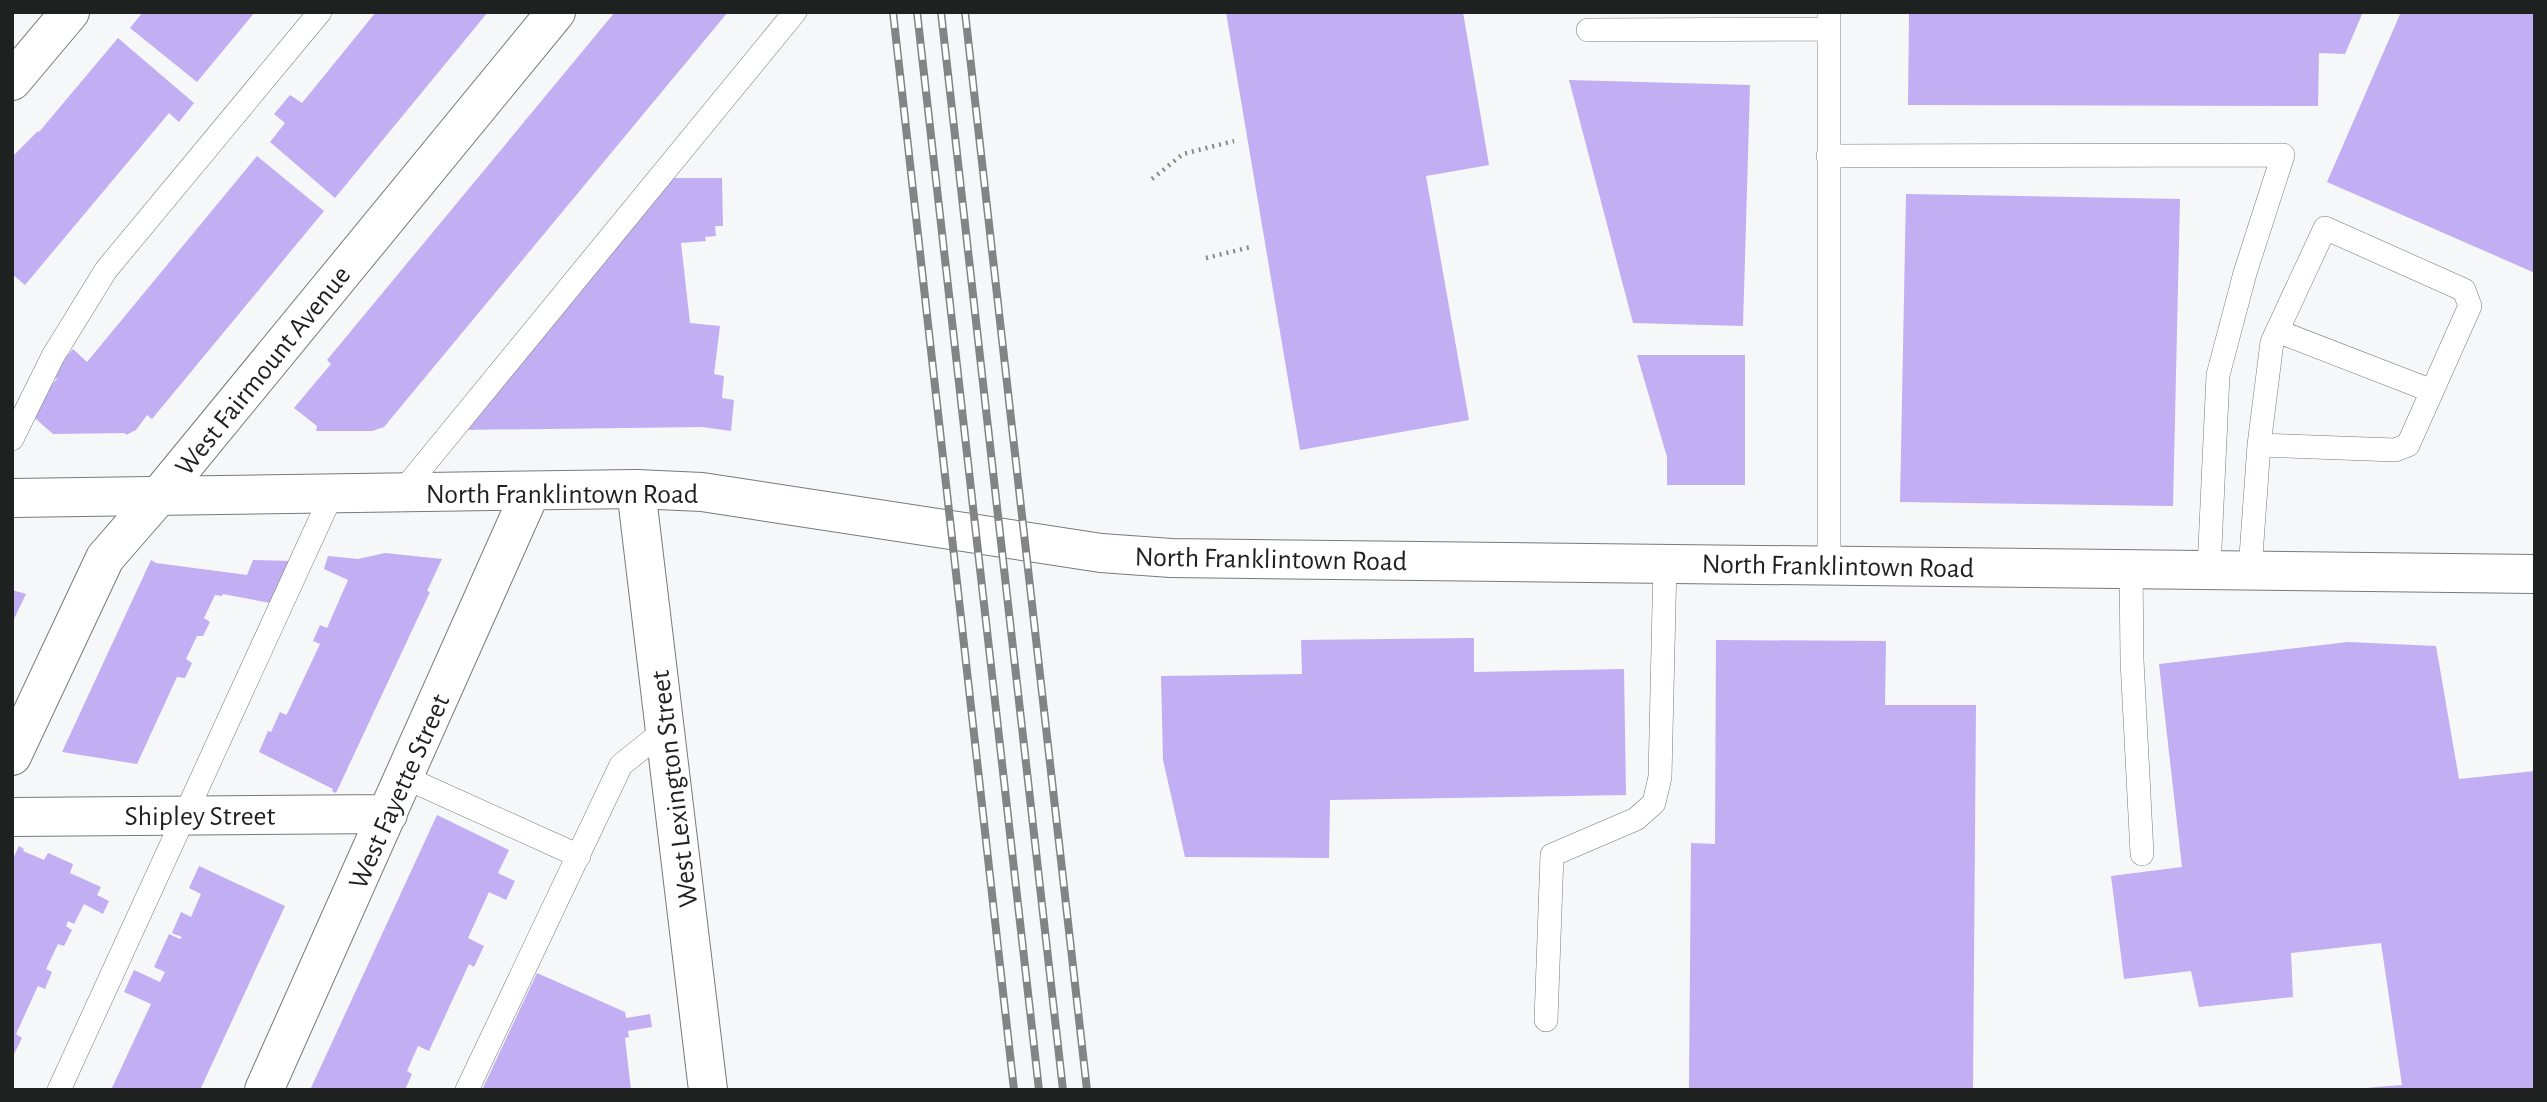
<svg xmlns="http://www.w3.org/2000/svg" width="2547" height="1102" viewBox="0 0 2547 1102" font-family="'Alegreya Sans',sans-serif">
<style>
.building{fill:#c1aef3}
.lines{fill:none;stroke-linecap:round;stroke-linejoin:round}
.lane-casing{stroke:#79797b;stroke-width:24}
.street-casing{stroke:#79797b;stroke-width:40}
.secondary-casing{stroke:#79797b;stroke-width:40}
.path{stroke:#878889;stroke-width:4.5;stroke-dasharray:2 5;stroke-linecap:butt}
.lane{stroke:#fff;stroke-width:23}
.street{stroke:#fff;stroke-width:38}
.secondary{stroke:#fff;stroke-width:38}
.rail-casing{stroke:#838484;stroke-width:8}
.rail{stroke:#fff;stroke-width:5;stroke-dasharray:16;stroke-linecap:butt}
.labels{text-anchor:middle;stroke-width:5;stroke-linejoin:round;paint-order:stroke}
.street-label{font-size:28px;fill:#1f2020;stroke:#fff}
</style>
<rect width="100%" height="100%" fill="#f6f7f9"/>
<path class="building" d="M143,12H255L197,82L130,28Z
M376,12H488L335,198L270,142L285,123L274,114L290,95L302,103Z
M615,12H728L384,427L372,431H316L317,426L294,408L331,364L327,360Z
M1226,12H1463L1489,165L1426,176L1469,420L1300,450Z
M1909,12H2363L2345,54L2319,53L2318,106L1908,105Z
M2401,12H2535V273L2327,182Z
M118,38L194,103L179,122L169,113L25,285L12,274V157L38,131L39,132Z
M1569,80L1750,85L1743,326L1633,323Z
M257,156L324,211L152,419L147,415L136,430L126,435L125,433L53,434L28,412L57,379L52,375L73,349L87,362Z
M673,168L674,178H722L723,226H715L716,236L705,237L706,241L681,243L690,323L720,326L714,374L724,376L722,398L734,400L731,431L702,427L459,430Z
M1906,194L2180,199L2173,506L1900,502Z
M1637,355H1745V485H1667V457Z
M385,553L442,559L427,591L430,592L336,793L332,791L333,789L259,752L268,731L271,732L280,712L286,715L288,712L320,644L313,641L320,625L327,628L348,580L324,569L328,556L358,559Z
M151,560L156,563L247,575L253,560L290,561L270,603L223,594L222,596L215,595L204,618L210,622L203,636H197L186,659L192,663L185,678L177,677L137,764L62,752Z
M12,590L26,594L12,623Z
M1474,638V672L1624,669L1626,795L1330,800L1329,858L1185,857L1163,760L1161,676L1302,674L1301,640Z
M1716,640L1886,641L1885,705H1976L1973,1090H1689L1691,843L1715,844Z
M2348,642L2436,646L2459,779L2535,771V1090H2365V1088L2402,1085L2381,943L2291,953L2293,997L2199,1007L2191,971L2124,979L2111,876L2182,867L2159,664Z
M437,815L509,850L498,873L515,881L506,900L489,892L468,938L484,946L474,967L469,964L429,1051L418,1046L407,1071L412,1074L405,1090H310Z
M19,846L24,849L23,851L44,860L48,853L73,864L70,873L101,887L97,895L109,901L103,914L84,904L74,924L68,921L66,926L72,930L64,946L58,944L46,969L52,972L45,989L38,986L37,988L16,1034L22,1038L14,1054L12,1053V861Z
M199,866L285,906L200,1090H111L151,1004L124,992L134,970L160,982L165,972L154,967L169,934L180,939L182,937L172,933L181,912L191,917L201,894L189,888Z
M537,973L625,1012L626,1018L650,1014L652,1027L628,1031L629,1037L625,1038L631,1090H482Z"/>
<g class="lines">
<g class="lane-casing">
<path id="lane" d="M1829,12V565
M1588,30L1828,29
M1828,156L2283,155L2245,273L2218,375L2209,569
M2277,331L2432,391
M12,439L53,356L106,270L320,12
M401,493L795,12
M2131,569L2132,660L2142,854
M2250,570L2259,445L2272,342L2325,228L2464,290L2470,306L2408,445L2395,450L2259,445
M404,777L579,856
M1546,1020L1552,855L1636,819L1654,803L1660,777L1665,562
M59,1090L332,494
M467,1090L621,765L666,729"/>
</g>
<g class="street-casing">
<path id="street" d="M12,81L70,12
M636,489L708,1090
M12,756L105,558L158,497L556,12
M12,817L388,814
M264,1090L531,491"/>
</g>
<g class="secondary-casing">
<path id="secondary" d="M12,498L636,489L702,492L1101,553L1171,558L2535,574"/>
</g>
<path class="path" d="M1152,179L1183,154L1234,141
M1206,258L1251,247"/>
<use href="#lane" class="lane"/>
<use href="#street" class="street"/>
<use href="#secondary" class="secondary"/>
<g class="rail-casing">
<path id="rail" d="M893,12L1014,1090
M917,12L1039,1090
M941,12L1063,1090
M965,12L1087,1090"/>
</g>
<use href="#rail" class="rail"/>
</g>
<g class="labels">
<g class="street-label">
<text transform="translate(262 370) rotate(-51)" y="10">West Fairmount Avenue</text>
<text x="562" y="503">North Franklintown Road</text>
<text transform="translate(1271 558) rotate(1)" y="10">North Franklintown Road</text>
<text transform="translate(1838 565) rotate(1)" y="10">North Franklintown Road</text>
<text transform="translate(673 789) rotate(-97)" y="10">West Lexington Street</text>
<text transform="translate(398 791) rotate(-66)" y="10">West Fayette Street</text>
<text x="200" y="825">Shipley Street</text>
</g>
</g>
<rect width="2547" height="1102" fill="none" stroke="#1f2020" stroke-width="28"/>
</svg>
